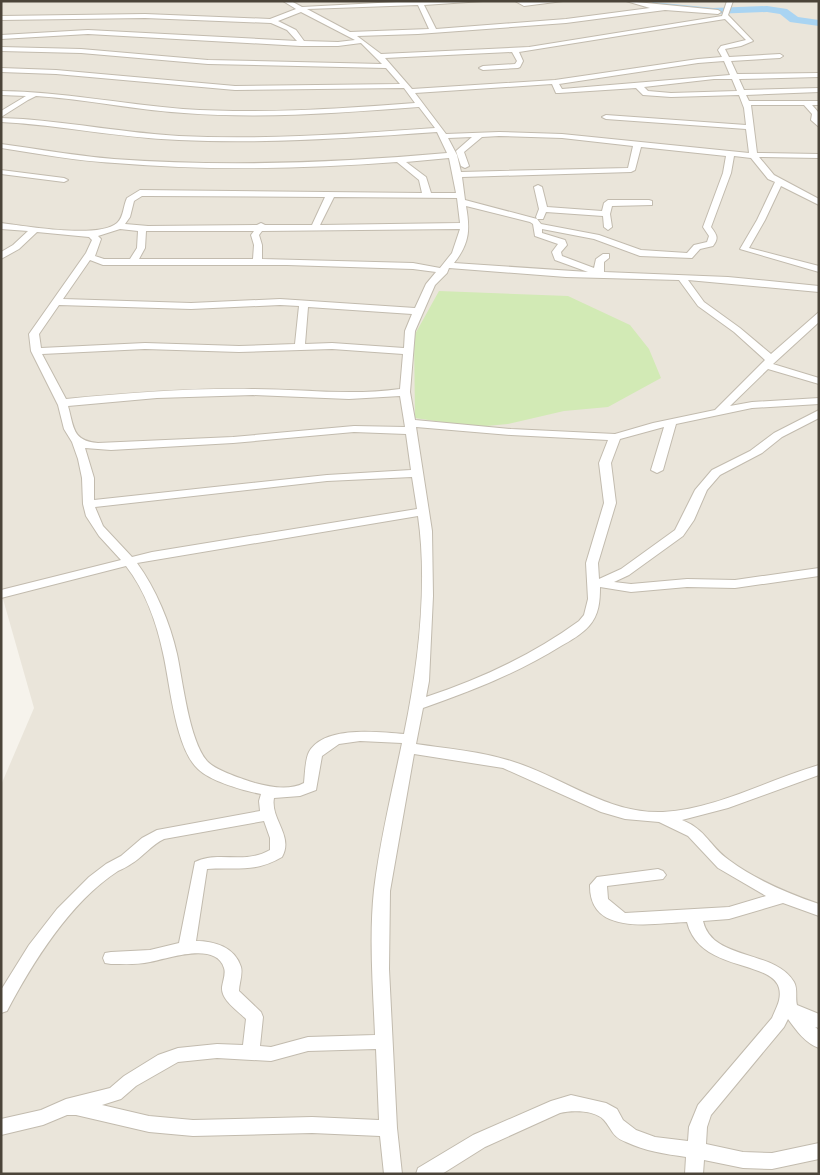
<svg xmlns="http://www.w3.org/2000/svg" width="820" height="1175" viewBox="0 0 820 1175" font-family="'Golos Text',sans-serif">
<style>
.residential{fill:#eae5da}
.green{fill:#d2eab5}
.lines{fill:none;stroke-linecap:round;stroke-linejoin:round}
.river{fill:#a9d4f2;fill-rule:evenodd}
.minor-casing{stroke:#c2bbae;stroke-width:2}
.minor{fill:#fff;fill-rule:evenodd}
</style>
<rect width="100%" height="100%" fill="#f6f3ec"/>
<path class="residential" d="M1,1H819V1174H1V785L34,708L1,592Z"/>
<path class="green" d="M439,291L568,296L630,325L649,349L661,378L608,407L564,411L508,424L475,427L415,418L414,336Z"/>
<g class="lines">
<path class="river" d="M653,2L713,8L767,6L787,9L798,17L819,20V26L790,22L780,14L767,12L713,14L649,7L648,5Z"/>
<g class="minor-casing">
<path id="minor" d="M283,1H291L302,7L416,1H483L424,5L436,29L566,19L650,8L626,1L718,10L721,12L718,14L665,10L566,23L418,34L357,36L381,54L529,47L722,16L727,1H733L728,15L753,41L741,46L725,49L729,57L780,54L783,56L780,58L731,61L737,74L819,73V77L739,79L744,90L819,88V92L746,95L749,101H819V105H812L819,113V127L811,120L812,114L804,105H751L757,153L819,154V158L759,157L774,175L819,199V205L781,186L765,220L749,248L819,266V272L740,249L757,220L775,182L768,179L751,158L734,156L731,173L711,227C717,235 719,238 713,246L700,249L692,258L640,256L594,239L542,229V233L565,240L567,245L561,252L562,256L594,268L596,259L603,254H609V258L604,262V272L728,277L819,286V292L688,280L704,302L740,328L771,354L819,312V322L773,364L819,378V384L768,369L730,406L752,402L819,398V404L752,408L676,424L663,470L657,473L651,470L664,427L620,439L611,463L616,503L598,563L599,579L621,569L675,530L695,490L712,470L750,451L774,433L819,410V418L782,437L762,453L720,475L707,490L694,520L683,536L629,575L614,582L631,584L687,579L735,580L819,568V576L735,588L687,587L631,592L600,587C600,601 599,615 589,626C582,634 570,641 561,646C518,673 471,691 423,708L416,744C451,749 487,752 520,764C568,781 610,814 663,812C717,809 767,780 819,765V775L728,808L682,820C707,830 709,846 729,860C756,880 787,893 819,904V916L783,903L729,919L703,921C712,961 774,949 794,982C798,989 795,998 797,1005L819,1014V1028L815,1027L819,1030V1048C806,1044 796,1030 788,1019L784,1027L711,1115L707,1127L706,1144L743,1152L772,1153L819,1143V1159L772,1169L743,1168L704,1160L703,1174H685L686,1157C665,1154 645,1151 626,1142C612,1137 612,1129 604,1120C595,1110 572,1110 560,1113L485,1147L442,1174H416L418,1168L473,1135L551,1101L571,1095L606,1103L617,1109L623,1120L636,1130L655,1137L688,1141L689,1127L698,1105L772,1018C776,1008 782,999 779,988C772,960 699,972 687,922C654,923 589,937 590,885L597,877L658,869L663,871L666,875L663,879L607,886L608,899L625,913L729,907L766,896L718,868L688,836L659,822L625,819L601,812L503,768L414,754L390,891L389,969L397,1128L402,1174H384L380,1136L312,1133L193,1136L149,1132L76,1115H67L43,1125L1,1135V1119L41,1110L66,1099L110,1088L124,1076L158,1055L178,1048L217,1044L243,1045L246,1019C237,1010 221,1000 222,987C223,981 226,973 224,968C216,941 167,959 150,962C137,965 124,964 111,964L105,963L103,958L105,953L111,952L150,950L179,943L195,862C218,850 244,865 270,850V838L264,821L164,839C151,845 143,857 131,864C127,867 122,869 118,871C70,902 33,962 7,1011L1,1013V990L29,945L57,909L89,877L106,864L121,856L142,838L157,830L260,811L259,801L261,794C244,791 210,781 198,769C175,748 170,683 163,653C157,624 145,590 126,566L1,598V590L121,560L99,536L86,516L83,504L82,478L78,459L72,442L64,429L58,405L31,351L29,334L86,253L92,240L89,237L37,232L19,249L1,259V252L13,245L28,231L1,229V223C27,226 98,239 117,223C124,217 123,206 127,198L140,190L422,193L419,180L397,162C303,169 209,171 115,163C77,161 39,154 1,148V144C39,149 76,156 114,159C225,167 336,163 447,153L437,132C351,138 265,144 179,140C119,138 61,125 1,122V118L23,119C75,123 127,133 179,136C264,140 350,134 435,128L419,107C340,113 262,119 184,113C134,110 86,99 36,96L28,100L1,117V111L26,96L1,95V91C63,92 122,104 183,109C261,114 338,109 415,103L404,88L235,90L56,74L1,72V68L56,70L235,86L400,84L386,68L208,64L81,53L1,51V47L81,49L208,60L382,64L361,43L338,46H301L88,34L1,39V35L88,30L297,41L287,30L271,23L145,18L1,20V16L145,14L270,19L296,9ZM418,5L429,29L350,32L307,9ZM301,12L355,40L338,42L304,41L296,30L278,21ZM725,19L746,40L721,46L718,50L722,57L698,59L555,80L412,89L385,58L512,52L517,61L515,64L483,66L479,68L483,70L518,68L520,67L523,61L519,52ZM724,61L730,75L562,89L559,84L698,63ZM714,79H732L737,91L671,93L648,91L644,87ZM552,84L556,93H559L636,88L643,95L671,97L739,95L744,108L746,125L606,115L602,117L606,119L746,129L749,153L562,134L499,132L446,134L415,93ZM499,136L562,138L633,146L628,168L461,172L457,155L448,138L472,137L456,151L461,166L465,168L469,166L464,152L482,137ZM641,147L726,156L723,173L703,227L709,236L707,242L694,245L687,253L641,250L599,235L541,224L537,219H543L546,212L603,216L604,227L608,230L612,227L610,214L612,206L652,205V201L649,200H608L604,203L602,211L547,207L542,187L538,185L534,187L539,209L536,217L537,219L465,200L462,177L631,172L635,170ZM449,158L456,193H431L426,177L406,162ZM142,196H148L325,197L312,225H265L261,223L257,225L148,226L125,224L130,217L134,201ZM334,197L457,198L460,223L320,225ZM466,206L530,222L533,224L535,236L558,244L552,252L555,260L588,272L454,263C470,243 470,229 466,206ZM120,229L138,231L137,248L130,259H104L95,256L101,239L98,236ZM460,229L452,253L440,268L413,263L262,259V245L259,235L262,231ZM146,231H254L251,235L254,245L253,259H139L145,248ZM90,260L103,265H287L413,269L436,272L426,284L415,308L280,299L191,303L63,299ZM449,268L566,277L679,280L698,306L734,332L765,360L715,410L653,423L615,434L511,429L415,420L410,392L415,331L435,285L447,273ZM59,305L191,309L280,305L299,306L295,344L239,346L145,343L41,348L39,334ZM308,307L412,314L405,331L404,348L332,343L305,344ZM145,349L239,352L332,349L403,354L400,389C350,396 301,389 252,389C190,388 128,393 66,399L42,354ZM253,395L349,399L400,396L405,427L354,426L233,437L98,443C72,441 74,427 68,406L157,398ZM416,427L511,435L608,440L599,463L604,503L586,563L588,599L584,615L579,621C532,655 481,679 426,697L429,681L433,596L432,531ZM354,432L406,434L411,470L327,475L94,500V478L85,448L111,450L233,443ZM412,477L417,509L152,552L132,557L103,526L95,507L327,481ZM418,516C428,585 418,667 404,734C379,732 324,725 309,752C305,760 305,774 304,783C289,791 271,787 255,783C243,779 216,771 207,761C189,740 183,682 177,654C170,623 156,589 137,563ZM360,741L402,743C392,792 380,840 374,890C369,937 373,987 375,1035L308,1037L271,1047L260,1046L263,1017L261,1012L239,991C239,984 243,974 241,967C235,947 214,941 196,941L207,869C236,867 255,873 282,857C294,836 270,819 274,798L300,796L316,790L322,756L339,744ZM376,1049L379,1120L312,1117L193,1120L149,1116L102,1105L121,1099L136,1086L178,1062L217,1058L271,1061L308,1051Z
M515,1H563L524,6Z
M1,170L64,178L68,180L64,182L1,174Z"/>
</g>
<use href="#minor" class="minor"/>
</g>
<rect width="820" height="1175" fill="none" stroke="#4b4439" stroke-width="5"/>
</svg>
